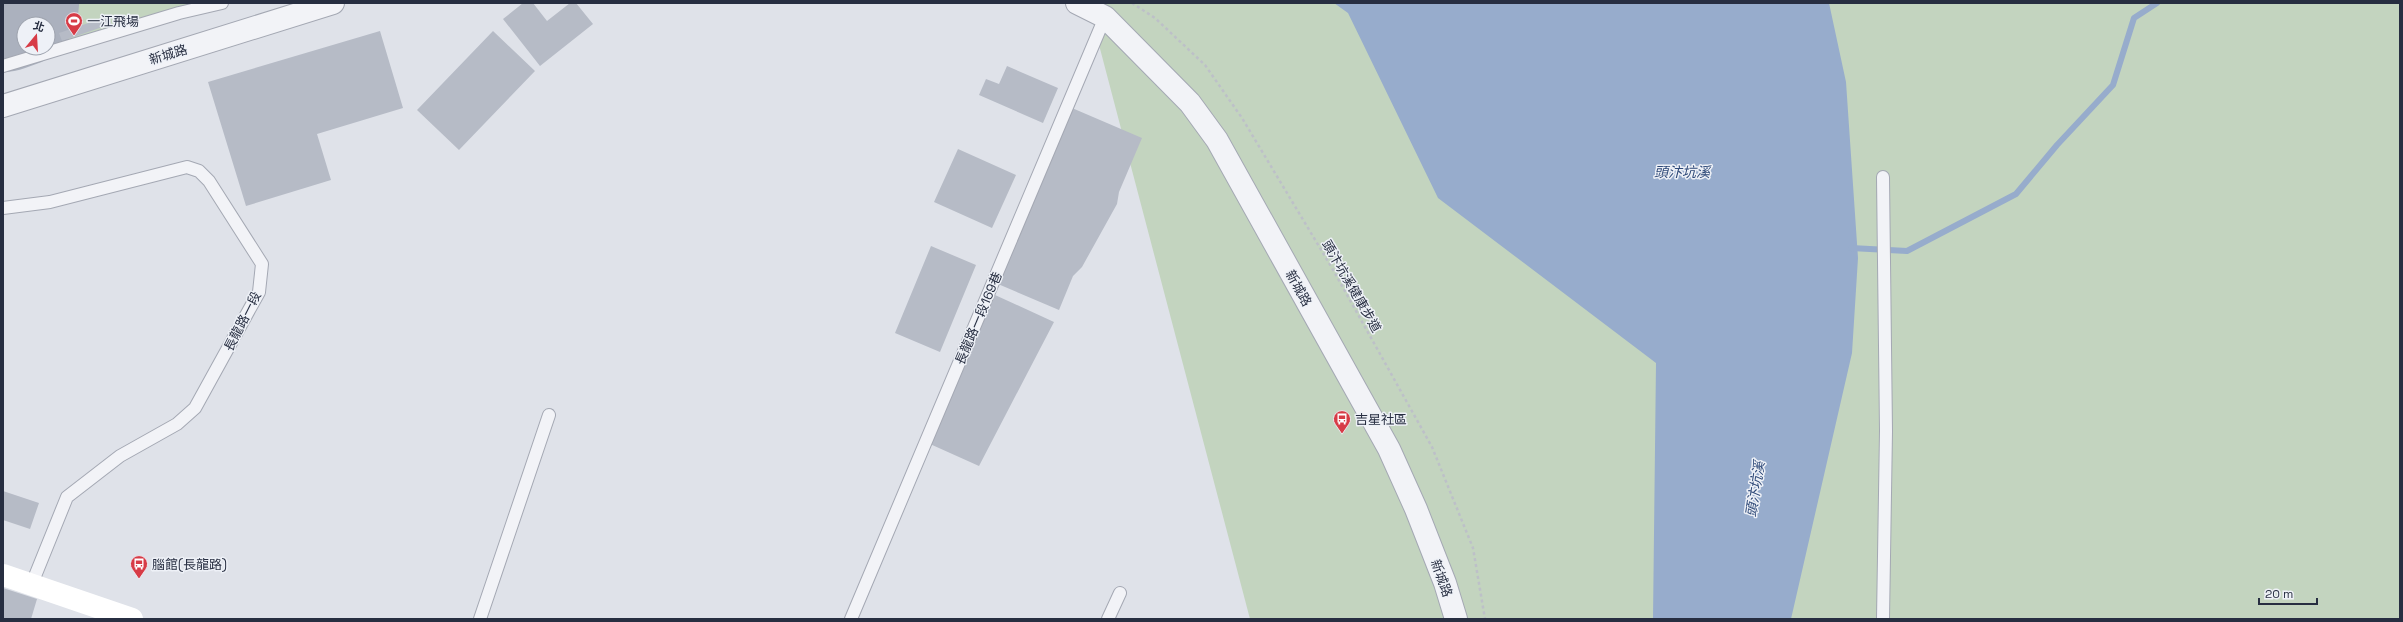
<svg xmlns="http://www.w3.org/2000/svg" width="2403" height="622" viewBox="0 0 2403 622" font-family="'Space Grotesk','Noto Sans TC',sans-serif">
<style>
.green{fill:#c3d4bf;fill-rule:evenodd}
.water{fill:#97accc}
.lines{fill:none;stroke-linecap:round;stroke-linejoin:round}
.stream{stroke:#97accc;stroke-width:6}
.runway{stroke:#abb1be;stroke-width:130}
.building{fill:#b6bbc6}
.lane-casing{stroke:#a4a8b3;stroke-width:14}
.street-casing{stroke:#a4a8b3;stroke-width:24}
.path{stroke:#bdc0c8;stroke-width:2.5;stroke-dasharray:3 3;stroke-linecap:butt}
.lane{stroke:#f2f3f7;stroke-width:12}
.street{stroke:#f2f3f7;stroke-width:22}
.secondary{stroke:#fff;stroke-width:22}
.labels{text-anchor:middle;stroke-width:3;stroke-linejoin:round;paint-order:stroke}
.poi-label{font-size:13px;fill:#272e41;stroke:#eef1f7;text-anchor:start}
.street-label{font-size:13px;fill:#272e41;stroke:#eef1f7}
.water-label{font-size:14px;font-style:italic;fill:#2e4978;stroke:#eef1f7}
</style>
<rect width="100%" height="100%" fill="#dfe2e9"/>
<path class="green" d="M3,3H201L3,68ZM24,24H48V48H24Z
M1088,3H2400V619H1250Z"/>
<path class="water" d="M1334,3H1829L1846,82L1858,258L1852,353L1791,619H1653L1656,363L1438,198L1348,13Z"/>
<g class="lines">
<path class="stream" d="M1851,248L1907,251L2016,194L2057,145L2113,85L2134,18L2157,3"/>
<path class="runway" d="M3,7L14,3"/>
</g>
<path class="building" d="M523,3H533L547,21L570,3H576L593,24L540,66L503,19Z
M109,16L111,24L62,41L59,33Z
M380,31L403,108L317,134L331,180L246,206L208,82Z
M493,31L535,71L459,150L417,110Z
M1007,66L1058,88L1043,123L979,95L986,79L999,84Z
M1072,108L1142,138L1119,192L1117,204L1082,267L1073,276L1059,310L998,284Z
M958,149L1016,175L992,228L934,202Z
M931,246L976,265L940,352L895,333Z
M995,295L1054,322L979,466L930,444Z
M3,491L39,503L30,529L3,520Z
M3,588L37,599L31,619H3Z"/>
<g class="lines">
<g class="lane-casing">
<path id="lane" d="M3,66L179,13L222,3
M3,208L50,202L187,167L199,171L209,181L262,264L259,292L195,408L177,424L120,456L67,497L31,586
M480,619L549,415
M851,619L1105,17
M1108,619L1120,593
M1883,619L1886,431L1883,177"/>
</g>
<g class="street-casing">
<path id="street" d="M1077,3L1105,17L1190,103L1217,140L1389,449L1416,509L1445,583L1456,619
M3,106L333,3"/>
</g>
<path class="path" d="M1132,3L1155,18L1205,65L1242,118L1332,268L1432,447L1473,548L1485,619"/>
<use href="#lane" class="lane"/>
<use href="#street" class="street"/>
<path class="secondary" d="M3,575L132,619"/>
</g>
<defs>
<g id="stadium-pin" transform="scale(0.9)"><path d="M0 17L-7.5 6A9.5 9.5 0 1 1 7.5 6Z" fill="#d73b46" stroke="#eef1f7"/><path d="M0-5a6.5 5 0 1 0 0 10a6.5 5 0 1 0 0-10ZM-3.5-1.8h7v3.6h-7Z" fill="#fff"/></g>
<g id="bus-pin" transform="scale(0.9)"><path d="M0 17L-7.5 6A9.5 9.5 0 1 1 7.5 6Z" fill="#d73b46" stroke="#eef1f7"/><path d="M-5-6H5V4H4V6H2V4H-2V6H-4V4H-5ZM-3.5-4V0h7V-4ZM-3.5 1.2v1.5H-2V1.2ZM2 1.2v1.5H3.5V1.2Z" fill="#fff"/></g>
</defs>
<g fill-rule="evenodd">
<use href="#stadium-pin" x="74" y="21"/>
<use href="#bus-pin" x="1342" y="419"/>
<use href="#bus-pin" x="139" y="564"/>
</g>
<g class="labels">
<g class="poi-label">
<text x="87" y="26">一江飛場</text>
<text x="1355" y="424">吉星社區</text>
<text x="152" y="569">腦館(長龍路)</text>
</g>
<g class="street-label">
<text transform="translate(168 54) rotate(-17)" y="5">新城路</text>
<text transform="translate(1352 286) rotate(60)" y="5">頭汴坑溪健康步道</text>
<text transform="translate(1299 288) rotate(61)" y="5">新城路</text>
<text transform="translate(978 318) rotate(-67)" y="5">長龍路一段169巷</text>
<text transform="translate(242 321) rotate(-63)" y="5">長龍路一段</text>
<text transform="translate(1442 578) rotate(70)" y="5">新城路</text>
</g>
<g class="water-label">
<text x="1682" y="177">頭汴坑溪</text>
<text transform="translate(1755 489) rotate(-81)" y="5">頭汴坑溪</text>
</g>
</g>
<rect width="2403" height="622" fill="none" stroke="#272e41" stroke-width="8"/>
<g transform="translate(36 36) rotate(18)"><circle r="19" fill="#eef1f7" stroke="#9ea3ae"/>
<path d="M0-3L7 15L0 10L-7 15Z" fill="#d73b46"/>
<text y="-6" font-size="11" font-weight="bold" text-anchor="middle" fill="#272e41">北</text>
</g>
<path d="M2259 598v6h58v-6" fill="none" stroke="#272e41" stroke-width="2"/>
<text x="2265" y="598" font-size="12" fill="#272e41" stroke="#eef1f7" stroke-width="3" paint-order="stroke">20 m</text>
</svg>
